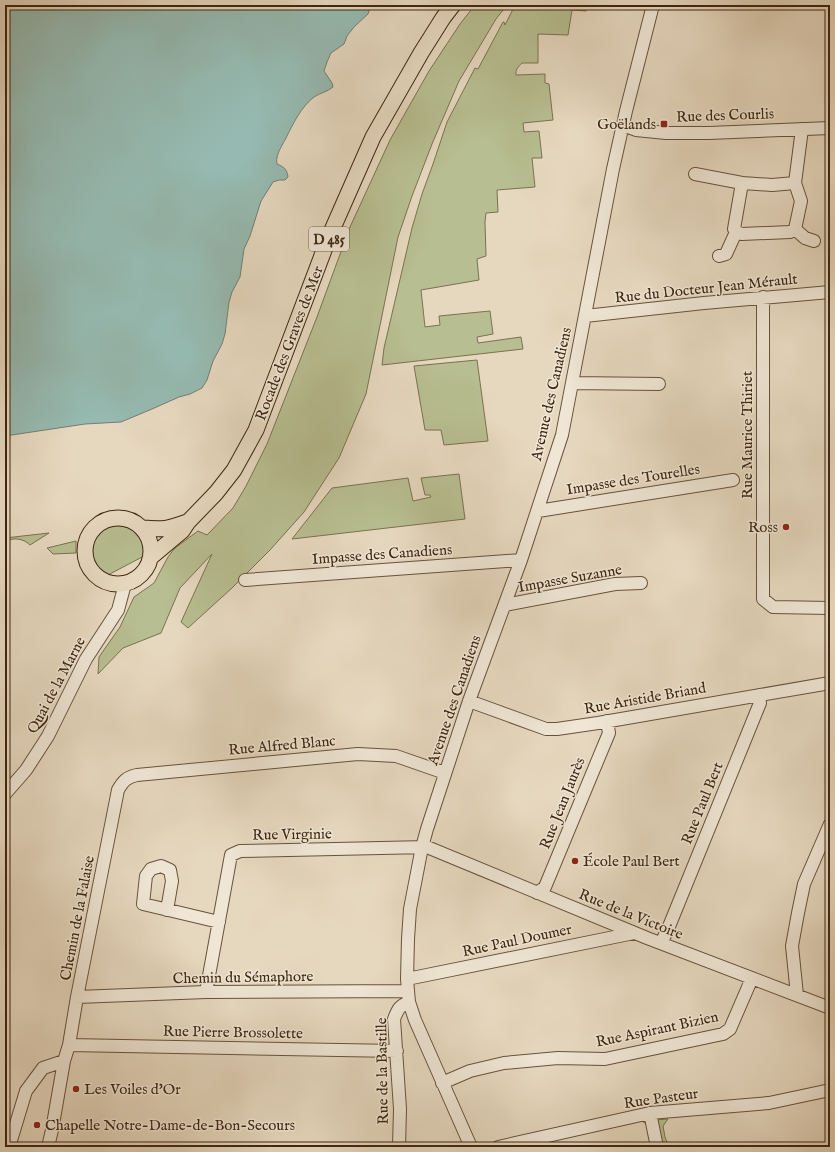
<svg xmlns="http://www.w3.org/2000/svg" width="835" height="1152" viewBox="0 0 835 1152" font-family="'IM FELL English',serif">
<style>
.green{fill:#b7be91;stroke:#7a7250}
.water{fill:#96bab1;stroke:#737f71}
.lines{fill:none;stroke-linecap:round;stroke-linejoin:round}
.minor-casing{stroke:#68523c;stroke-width:14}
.major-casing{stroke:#3e2610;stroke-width:17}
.minor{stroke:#efe6d5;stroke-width:12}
.major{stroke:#e6d8bf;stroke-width:15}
.poi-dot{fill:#8f2418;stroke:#efe6d5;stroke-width:1.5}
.labels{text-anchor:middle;stroke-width:3;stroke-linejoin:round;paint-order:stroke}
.shield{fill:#efe6d5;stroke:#73604b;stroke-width:1}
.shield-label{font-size:14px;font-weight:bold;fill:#3e2610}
.street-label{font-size:15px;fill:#3e2610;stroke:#efe6d5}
.poi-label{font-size:15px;fill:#3e2610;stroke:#efe6d5;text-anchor:start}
</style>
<rect width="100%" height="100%" fill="#e6d8bf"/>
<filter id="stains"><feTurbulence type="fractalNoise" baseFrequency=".005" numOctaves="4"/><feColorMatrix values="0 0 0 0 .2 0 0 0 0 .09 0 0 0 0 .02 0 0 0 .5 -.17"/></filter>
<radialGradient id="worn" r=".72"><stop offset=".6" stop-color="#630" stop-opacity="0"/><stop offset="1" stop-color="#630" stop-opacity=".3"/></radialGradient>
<path class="green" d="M475,5H507L496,19L459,81L432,144L412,196L398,237L366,394L339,458L304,512L270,550L232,588L188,628L181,622L212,554L180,588L161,633L123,648L98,674L99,657L120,627L134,597L154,583L168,557L175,548L198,531L207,535L233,508L246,486L267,444L317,317L350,227L390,140L429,71L460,24Z
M515,5H587L586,11L572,10L568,35L538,34V63H522C518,67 515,70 516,75L545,74V83L549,84L553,120L523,123L524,132L539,131L542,158H532L535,187L497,190L498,212L486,213L485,222L486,256L477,259L479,280L421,290L425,327L440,325L439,316L490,311L493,334L477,337L478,343L521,337L523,349L382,365L384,348L412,228L422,194L433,164L447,122L475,68L478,69L503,22H504L505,25Z
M477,360L488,441L444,445L441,430H425L414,366Z
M459,474L465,519L292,539L332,488L408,478L413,501L431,497L430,495H425L421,478Z
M115,523C138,525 142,535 146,555L106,576C81,560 86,531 115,523Z
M49,533L30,545C23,538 13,537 5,542V538Z
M76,541V553L53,554L47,548Z
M668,1119L663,1126L665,1137L669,1147H653L649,1126L642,1121Z"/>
<path class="water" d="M5,5H371L368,14L354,27L347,36L344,44L331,53L327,62L324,71L332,83L333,87C327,92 320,93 314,97C301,107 293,124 286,138C283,144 278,151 277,158C276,160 277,162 277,164C284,167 287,169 288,177L285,180H279L273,182L261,201L250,236L244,249L240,277L232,292L229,302L225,334L222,344L213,361L207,380L202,388L190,394L179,397L152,409L121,422L85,424L5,436Z"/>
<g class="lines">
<g class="minor-casing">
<path id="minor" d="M622,128L628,127L636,130L666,133H709L830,128
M695,174L742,183
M795,183L772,185L742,183L734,229L736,232L742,234L790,232L795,229L801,201L795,183L802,129
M795,229L805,238L814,241
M719,256L726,254L736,232
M763,297V599L773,607L830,608
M585,316L704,303L830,292
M572,383L659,384
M538,511L733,480
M245,580L521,560
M505,605L615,584L641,583
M469,701L546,729H557L598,723L830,683
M5,794L26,770L48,736L86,659L118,610L125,584
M537,893L545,887L609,733L607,721
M167,910L172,881L170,870L161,866L151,869L146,876L143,904L219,922
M661,943L668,929L760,703L759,695
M407,979L634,933
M206,992L231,855L240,851L427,847L647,938L830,1008
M797,995L792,946L798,913L804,884L830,824
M77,997L206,992L408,991
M69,1045L397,1051
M442,1083L470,1071L504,1063L558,1058L605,1059L723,1034L730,1029L752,978
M650,1113L657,1147
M9,1147L26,1091L43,1068L64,1061
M48,1147L52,1130L64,1061L69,1045L77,997L118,790C123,781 127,777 137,775L358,754L396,756L445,773
M399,1147L400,1109L394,1019C398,1009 399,1006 409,1002
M471,1147L415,1020L409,1002L407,979L408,939L410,909L422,847L427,829L469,701L521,560L562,435L613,169L626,111L653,5
M498,1147L650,1113L769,1103L830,1090"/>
</g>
<g class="major-casing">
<path id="major" d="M85 551a33 33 0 1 1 66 0a33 33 0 1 1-66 0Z
M143,528C163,530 168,529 187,522
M151,557L182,531L188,522L216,493L234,470L256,430L329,237L373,137L421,53L443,18L453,5"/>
</g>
<use href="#minor" class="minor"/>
<use href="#major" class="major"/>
</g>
<g class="poi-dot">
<rect x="660" y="120" width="8" height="8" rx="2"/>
<circle cx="786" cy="527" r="4"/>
<circle cx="575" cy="861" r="4"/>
<circle cx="76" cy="1089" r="4"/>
<circle cx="37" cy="1125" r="4"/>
</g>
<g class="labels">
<rect class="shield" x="309" y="227" width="40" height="24" rx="3"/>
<g class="shield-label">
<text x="329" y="244">D 485</text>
</g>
<g class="street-label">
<text transform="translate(725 115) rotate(-2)" y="5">Rue des Courlis</text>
<text transform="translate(706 288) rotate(-6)" y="5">Rue du Docteur Jean Mérault</text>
<text transform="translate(289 343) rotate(-69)" y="5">Rocade des Graves de Mer</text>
<text transform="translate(551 394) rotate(-77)" y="5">Avenue des Canadiens</text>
<text transform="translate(747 435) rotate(-90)" y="5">Rue Maurice Thiriet</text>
<text transform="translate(633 479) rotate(-9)" y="5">Impasse des Tourelles</text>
<text transform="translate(382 554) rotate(-4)" y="5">Impasse des Canadiens</text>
<text transform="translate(570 578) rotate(-10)" y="5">Impasse Suzanne</text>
<text transform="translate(56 685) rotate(-62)" y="5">Quai de la Marne</text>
<text transform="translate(645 698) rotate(-10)" y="5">Rue Aristide Briand</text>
<text transform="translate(454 700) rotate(-71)" y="5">Avenue des Canadiens</text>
<text transform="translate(282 745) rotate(-5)" y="5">Rue Alfred Blanc</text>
<text transform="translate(562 803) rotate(-68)" y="5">Rue Jean Jaurès</text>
<text transform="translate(702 803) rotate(-68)" y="5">Rue Paul Bert</text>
<text transform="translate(292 834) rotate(-1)" y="5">Rue Virginie</text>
<text transform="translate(631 914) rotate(22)" y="5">Rue de la Victoire</text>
<text transform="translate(77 918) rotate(-79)" y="5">Chemin de la Falaise</text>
<text transform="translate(517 940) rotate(-12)" y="5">Rue Paul Doumer</text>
<text transform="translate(243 977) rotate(-1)" y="5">Chemin du Sémaphore</text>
<text transform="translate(657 1029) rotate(-12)" y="5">Rue Aspirant Bizien</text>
<text transform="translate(233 1032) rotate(1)" y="5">Rue Pierre Brossolette</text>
<text transform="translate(382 1071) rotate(-91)" y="5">Rue de la Bastille</text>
<text transform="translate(661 1098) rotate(-8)" y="5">Rue Pasteur</text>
</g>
<g class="poi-label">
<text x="656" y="129" text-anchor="end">Goëlands</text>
<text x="778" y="532" text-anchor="end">Ross</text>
<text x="583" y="866">École Paul Bert</text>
<text x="84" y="1094">Les Voiles d'Or</text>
<text x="45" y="1130">Chapelle Notre-Dame-de-Bon-Secours</text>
</g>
</g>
<rect width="835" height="1152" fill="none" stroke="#e6d8bf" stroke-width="20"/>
<rect x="6" y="6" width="823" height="1140" fill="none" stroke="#3e2610" stroke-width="2"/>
<rect x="10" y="10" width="815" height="1132" fill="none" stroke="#3e2610"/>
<rect width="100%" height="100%" filter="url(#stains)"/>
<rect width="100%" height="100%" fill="url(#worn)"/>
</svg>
